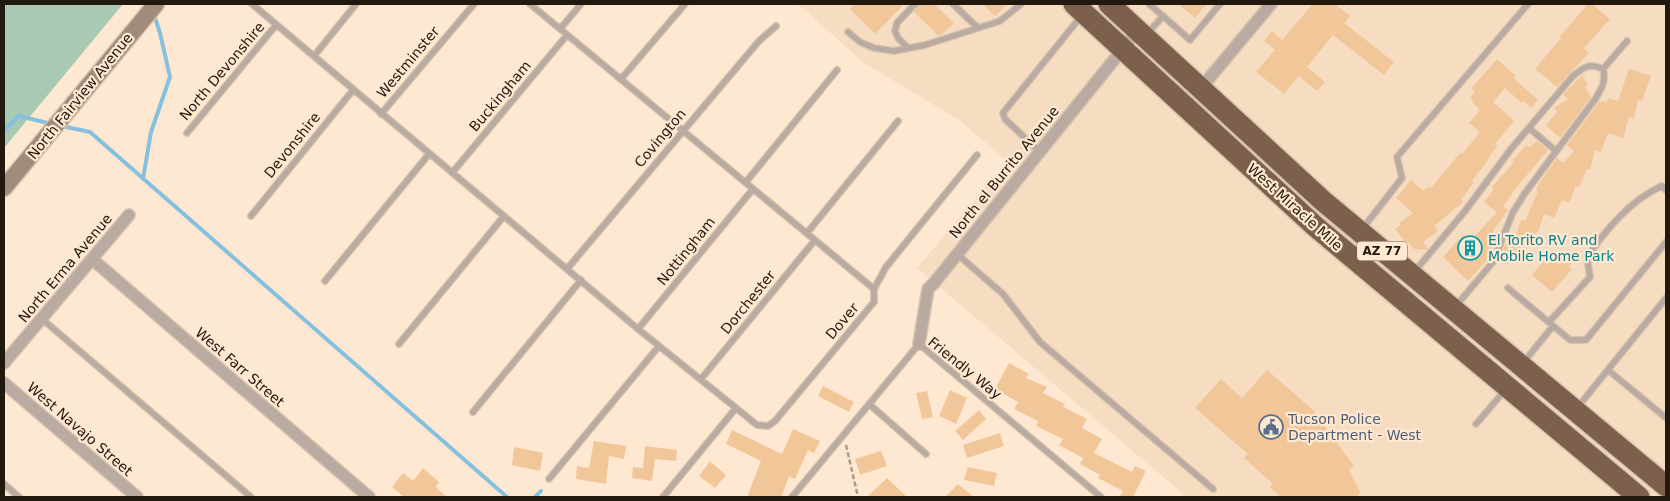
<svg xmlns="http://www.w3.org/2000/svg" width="1670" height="501" viewBox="0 0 1670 501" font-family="'DejaVu Sans',sans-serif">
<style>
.built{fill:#f6dcc0}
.green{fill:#a8cab5}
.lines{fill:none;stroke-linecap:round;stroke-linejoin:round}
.stream{stroke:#85c0df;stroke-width:4}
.building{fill:#f1c79a}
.lane-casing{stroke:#d7c3ae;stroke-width:8}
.street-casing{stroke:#d7c3ae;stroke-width:14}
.secondary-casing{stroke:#d7c3ae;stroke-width:19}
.highway-casing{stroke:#d7c3ae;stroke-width:24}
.path{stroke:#ae9c89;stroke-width:2.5;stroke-dasharray:5 2.5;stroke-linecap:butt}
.lane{stroke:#b9aba1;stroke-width:5.5}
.street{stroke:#b9aba1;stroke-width:11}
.secondary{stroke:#a08b7c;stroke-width:16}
.highway{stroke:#7d604c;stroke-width:21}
.labels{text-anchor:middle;stroke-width:4.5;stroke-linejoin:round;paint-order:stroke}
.shield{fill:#ffe8d1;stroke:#645748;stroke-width:1}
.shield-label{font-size:12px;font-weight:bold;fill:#22190e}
.street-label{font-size:14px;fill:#22190e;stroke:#ffe8d1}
.culture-label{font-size:14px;fill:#0d838f;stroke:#ffe8d1;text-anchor:start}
.service-label{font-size:14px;fill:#4e5e75;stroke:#ffe8d1;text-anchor:start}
</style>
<rect width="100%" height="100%" fill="#ffe8d1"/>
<path class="built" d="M798,4H1666V497H1181L1183,494L917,268L1007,161L959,120L864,63Z"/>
<path class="green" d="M4,4H123L4,148Z"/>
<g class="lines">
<path class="stream" d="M62,126L90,132L507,497
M4,130L19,116L52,124
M143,179L151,132L170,77L160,33L154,15
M535,497L541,491"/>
</g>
<path class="building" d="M855,4H904L875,34L850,9Z
M920,4H934L954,23L942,34L939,36L914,12Z
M982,4H1007L995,16Z
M1178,4H1207L1195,18Z
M1313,4H1335L1350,16L1344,23L1394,62L1384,75L1333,35L1307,67L1325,82L1317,91L1299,76L1284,94L1256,72L1275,50L1264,41L1272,31L1282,40Z
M1588,4H1592L1610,19L1584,48L1589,53L1557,87L1535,69L1561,38L1560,36Z
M1497,59L1516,76L1513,78L1538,100L1531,108L1524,101L1522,103L1505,88L1493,102L1514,121L1495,144L1498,146L1489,156L1490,157L1472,181L1474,182L1461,200L1463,202L1434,226L1438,231L1423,242L1428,248L1427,250L1414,249L1408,242L1406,243L1395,229L1401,225L1399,223L1413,213L1396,198L1411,180L1424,191L1428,187L1430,189L1460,153L1462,154L1480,132L1469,123L1480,110L1473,103L1474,102L1470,98L1475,92L1471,89Z
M1629,69L1651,76L1642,101L1638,100L1634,119L1629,117L1623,138L1608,133L1601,152L1595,150L1590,170L1587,169L1579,187L1576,186L1569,203L1562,200L1554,218L1544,214L1538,232H1536L1505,267L1508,259L1501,254L1506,243L1511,248L1521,220L1525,221L1538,191L1536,190L1542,179L1557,158L1563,163L1574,151L1567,145L1600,101L1607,102L1609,98L1618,101Z
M1582,75L1588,84L1585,86L1591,97L1560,138L1546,125L1557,112L1554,108L1568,99L1563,95Z
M1537,141L1548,150L1511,194L1512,195L1503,206L1508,210L1493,231L1498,236L1490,257L1468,281L1443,257L1463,235L1468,240L1473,235L1474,237L1497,212L1484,202L1494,189L1492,187L1514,162L1512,161L1526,145L1529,147Z
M1551,251L1554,254L1557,251L1571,263L1569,266L1572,269L1552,292L1532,275Z
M1009,363L1029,374L1026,378L1047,387L1043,393L1065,404L1063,407L1087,419L1082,428L1102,439L1094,453L1132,472L1135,466L1146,471L1133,497H1119L1123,491L1098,478L1100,475L1080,464L1083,458L1059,445L1063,439L1036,426L1038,421L1014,409L1018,402L995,389Z
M1267,370L1313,410L1354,466L1349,470L1361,494L1355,497H1281L1270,487L1273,484L1244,458L1248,454L1195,408L1221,379L1242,398Z
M823,386L854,402L849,412L818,396Z
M950,390L967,398L956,424L939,416Z
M927,391L933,417L922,419L916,393Z
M979,410L986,419L963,440L955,431Z
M793,429L820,441L814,453L808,450L795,479L789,477L781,497H747L761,461L726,444L732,430L782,454Z
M1000,433L1004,446L967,458L963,445Z
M594,441L626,446L624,459L609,456L606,484L576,479L577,466L589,468Z
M645,446L677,450L676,461L655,459L652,481L632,478L633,467L643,468Z
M514,447L543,453L540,471L512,465Z
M881,451L887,466L860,475L855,459Z
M710,461L726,475L715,488L699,476Z
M968,467L997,473L994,486L964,480Z
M423,468L439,482L436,487L447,497H404L392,487L403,473L413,481Z
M887,478L907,497H867Z
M958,484L974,497H945Z"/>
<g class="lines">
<g class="lane-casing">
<path id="lane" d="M252,4L638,329L757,425L768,426L775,421L874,302V289L886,267L977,155
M530,4L874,289
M953,4L978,28
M1149,4L1163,16
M560,29L581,4
M848,32L860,42L874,48L894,51L925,45L1000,21L1021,4
M1148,33L1163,16L1190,40L1220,4
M908,48L898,38L895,31L897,23L915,4
M314,56L356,4
M1603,69L1627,41
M621,79L685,4
M381,114L474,4
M1529,128L1556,151
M187,133L276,25
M1040,152L1005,119L1003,113L1082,15
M452,173L567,35
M746,182L837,70
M251,216L353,90
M1363,228L1402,178L1397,157L1528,4
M807,233L898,121
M957,254L1003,294L1040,342L1213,489
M567,269L759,41L776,26
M1415,271L1465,211L1511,149L1572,77C1582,68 1590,62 1603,69C1606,81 1602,88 1596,98L1525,193L1513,212L1493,262L1455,307
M325,281L429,154
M1508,288L1570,340H1586L1666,242
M42,319L251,497
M1549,322L1590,277L1587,257C1606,230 1630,200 1662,186L1666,190
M638,329L753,189
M399,344L504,216
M1523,363L1553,326
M1608,370L1666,418
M701,379L815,240
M869,404L926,454
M1577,408L1666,298
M473,412L581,280
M1476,424L1506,389
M549,479L659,346
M4,484L19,497
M663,497L736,408
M792,497L919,344L1101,497"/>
</g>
<g class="street-casing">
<path id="street" d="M1201,88L1271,4
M92,259L369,497
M919,344L928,289L934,283L1138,30
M4,363L129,215
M4,383L137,497"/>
</g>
<g class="secondary-casing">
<path id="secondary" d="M4,188L156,4"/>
</g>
<g class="highway-casing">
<path id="highway" d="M1074,4L1316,227L1639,497
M1109,4L1323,201L1666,486"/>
</g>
<path class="path" d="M846,445L858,497"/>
<use href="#lane" class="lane"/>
<use href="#street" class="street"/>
<use href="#secondary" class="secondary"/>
<use href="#highway" class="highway"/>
</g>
<defs>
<g id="building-ring" transform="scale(1.25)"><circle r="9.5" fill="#ffe8d1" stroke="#0f9aa8" stroke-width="1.5"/><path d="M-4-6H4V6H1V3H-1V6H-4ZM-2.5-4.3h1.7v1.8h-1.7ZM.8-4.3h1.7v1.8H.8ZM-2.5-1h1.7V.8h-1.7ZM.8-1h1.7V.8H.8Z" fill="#0f9aa8"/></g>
<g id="civic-ring" transform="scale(1.25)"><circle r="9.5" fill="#ffe8d1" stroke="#5c6f8a" stroke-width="1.5"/><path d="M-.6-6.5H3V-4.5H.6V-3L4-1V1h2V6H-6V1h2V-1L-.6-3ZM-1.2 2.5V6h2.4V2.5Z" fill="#5c6f8a"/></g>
</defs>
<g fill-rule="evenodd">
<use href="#building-ring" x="1470" y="248"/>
<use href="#civic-ring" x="1271" y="427"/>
</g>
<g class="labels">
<rect class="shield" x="1357" y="241.5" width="50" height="19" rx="4"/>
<g class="shield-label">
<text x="1382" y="255">AZ 77</text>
</g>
<g class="street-label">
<text transform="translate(408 62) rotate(-50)" y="5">Westminster</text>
<text transform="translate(222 71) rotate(-50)" y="5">North Devonshire</text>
<text transform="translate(80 96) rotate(-51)" y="5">North Fairview Avenue</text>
<text transform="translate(500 96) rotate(-50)" y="5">Buckingham</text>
<text transform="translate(660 138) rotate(-50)" y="5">Covington</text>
<text transform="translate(292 145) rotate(-51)" y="5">Devonshire</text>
<text transform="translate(1004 172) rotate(-51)" y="5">North el Burrito Avenue</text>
<text transform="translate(1295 207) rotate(42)" y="5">West Miracle Mile</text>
<text transform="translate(686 251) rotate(-51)" y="5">Nottingham</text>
<text transform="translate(65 268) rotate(-50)" y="5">North Erma Avenue</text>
<text transform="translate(748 302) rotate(-51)" y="5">Dorchester</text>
<text transform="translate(842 321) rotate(-50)" y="5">Dover</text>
<text transform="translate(240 367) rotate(41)" y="5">West Farr Street</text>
<text transform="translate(965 368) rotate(39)" y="5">Friendly Way</text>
<text transform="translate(80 429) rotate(41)" y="5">West Navajo Street</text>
</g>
<g class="culture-label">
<text x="1488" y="245">El Torito RV and<tspan x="1488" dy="16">Mobile Home Park</tspan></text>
</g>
<g class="service-label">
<text x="1288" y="424">Tucson Police<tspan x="1288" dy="16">Department - West</tspan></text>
</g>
</g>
<rect width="1670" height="501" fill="none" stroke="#22190e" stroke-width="10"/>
</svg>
